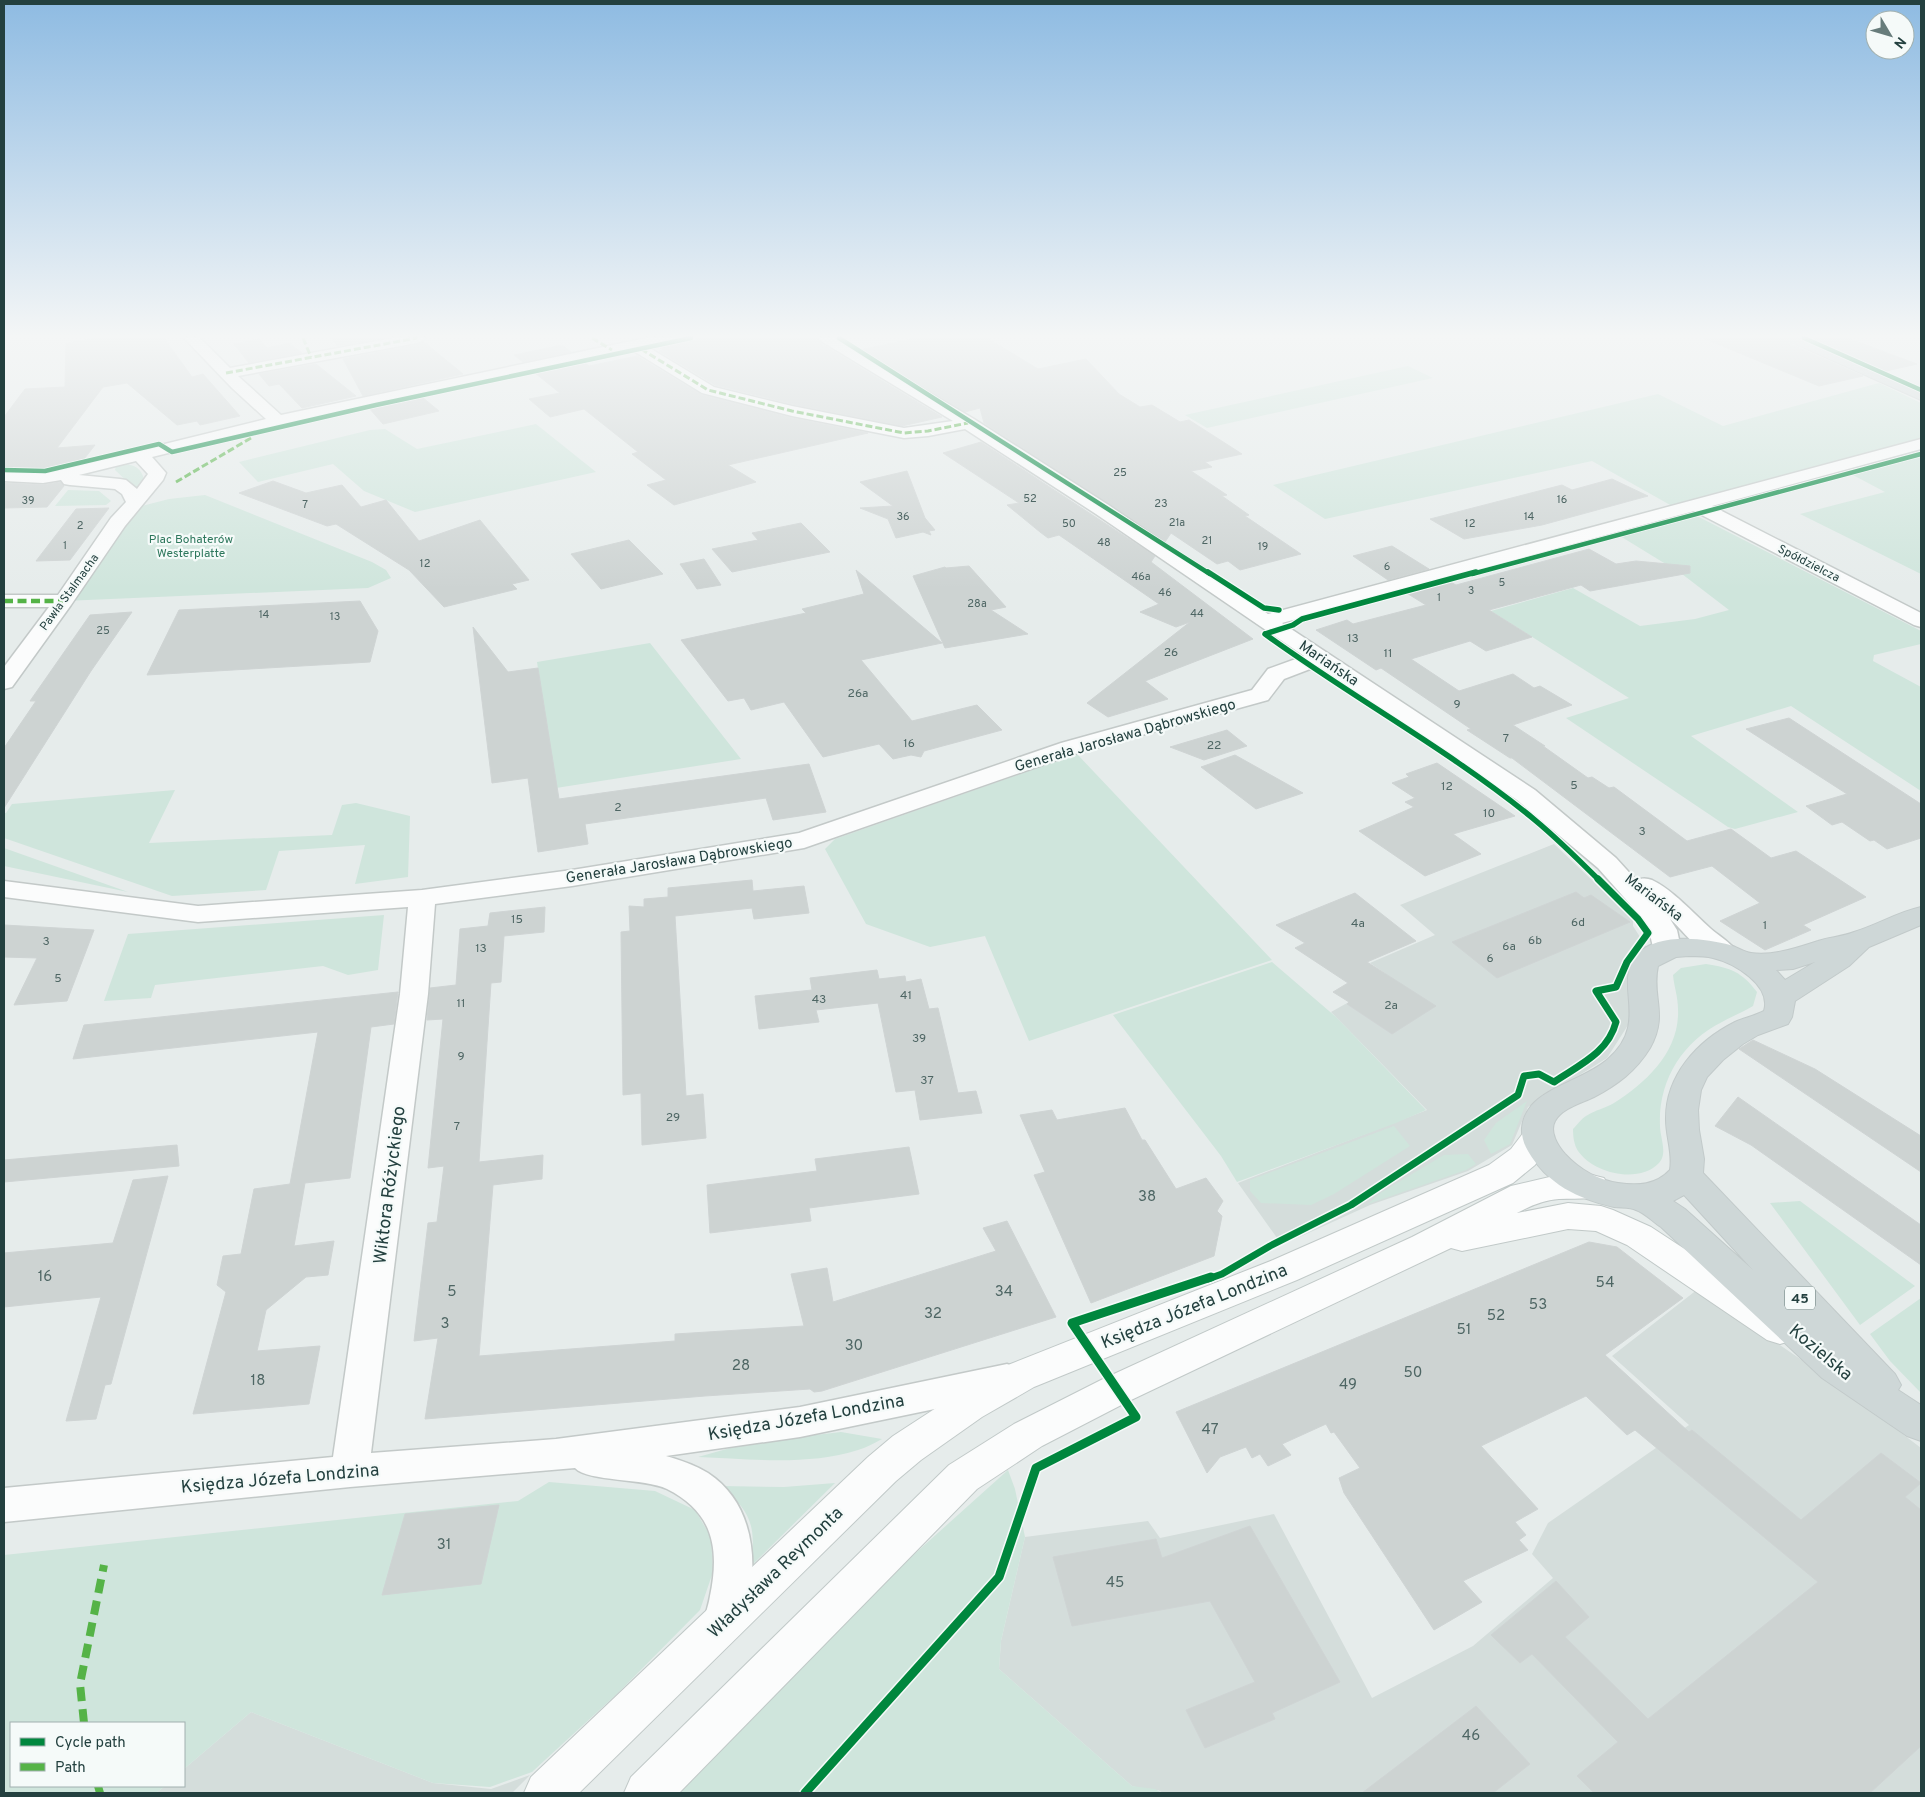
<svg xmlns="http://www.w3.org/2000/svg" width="1925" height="1797" viewBox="0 0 1925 1797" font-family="Overpass,sans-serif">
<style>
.built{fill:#d4dddb}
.green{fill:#cfe5dc}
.building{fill:#cdd3d2;stroke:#cfd4d4}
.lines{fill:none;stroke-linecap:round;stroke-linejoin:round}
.street-casing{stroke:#c3c9c8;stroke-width:3}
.secondary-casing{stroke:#c1c9c8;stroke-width:2}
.primary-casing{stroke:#c2caca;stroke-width:2}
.street{fill:#fbfcfc;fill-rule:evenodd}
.secondary{fill:#fbfcfc;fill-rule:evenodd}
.primary{fill:#ced7d7;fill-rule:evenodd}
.quiet-far2{stroke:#55b347;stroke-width:3;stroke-dasharray:7 3;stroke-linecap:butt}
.quiet-far1{stroke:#55b347;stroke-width:4.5;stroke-dasharray:9 4.5;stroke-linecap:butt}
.quiet{stroke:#55b347;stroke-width:8;stroke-dasharray:14 8;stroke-linecap:butt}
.cycleway-far3-casing{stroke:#f5faf9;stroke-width:6}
.cycleway-far2-casing{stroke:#f5faf9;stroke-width:8}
.cycleway-far1-casing{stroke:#f5faf9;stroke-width:10}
.cycleway-casing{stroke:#f5faf9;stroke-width:12}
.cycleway-far3{stroke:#00873e;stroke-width:4.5}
.cycleway-far2{stroke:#00873e;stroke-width:5.5}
.cycleway-far1{stroke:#00873e;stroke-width:7}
.cycleway{stroke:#00873e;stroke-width:9}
.labels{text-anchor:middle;stroke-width:4.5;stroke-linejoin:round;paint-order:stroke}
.far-number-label{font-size:11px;fill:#4e6664}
.far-park-label{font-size:12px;fill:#2d775c;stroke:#f5faf9}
.far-street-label{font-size:12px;fill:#23403f;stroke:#f5faf9}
.number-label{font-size:12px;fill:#4e6664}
.shield{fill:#f5faf9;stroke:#627877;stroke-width:1}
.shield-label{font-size:14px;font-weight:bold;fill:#23403f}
.street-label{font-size:15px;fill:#23403f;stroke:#f5faf9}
.near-number-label{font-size:15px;fill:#4e6664}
.near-street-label{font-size:18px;fill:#23403f;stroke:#f5faf9}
</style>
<rect width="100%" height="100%" fill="#e6eceb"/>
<path class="built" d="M1554,844L1633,919V926L1647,948L1629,982L1630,1022L1607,1058L1528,1107L1512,1145L1468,1171L1370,1205L1282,1245L1238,1183L1427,1110L1331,1012L1392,978L1370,963L1435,935L1400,905Z
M1698,1289L1841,1387L1921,1448V1793H1163L1158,1790L1154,1792L1132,1786L999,1669L1001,1641L1025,1537L1148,1521L1160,1538L1274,1514L1372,1698L1473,1646L1553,1578L1532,1554L1548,1523L1689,1425L1612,1356Z
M251,1712L433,1783L491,1789L530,1775L512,1793H156L165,1786H184V1769Z"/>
<path class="green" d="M1408,366L1433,378L1207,428L1185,415Z
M1879,383L1921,403V438L1672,506L1592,461L1325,519L1273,485L1658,394L1723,426Z
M536,424L596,472L415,512L364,491L333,464L258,482L239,462L370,430L385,429L417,449Z
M1921,456V574L1800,514L1885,492L1851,474Z
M124,464C135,465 141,468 144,479L139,488H134L115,470L116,466Z
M68,490L99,491L111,501L106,505L55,506Z
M205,495L372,562L386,570L391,578L368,588L64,601L138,507L169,499Z
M1697,516L1921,631V644L1874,655L1873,661L1921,687V791L1791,706L1691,736L1798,812L1735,829L1728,827L1566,718L1629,698L1491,611L1573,588L1640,626L1695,619L1729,610L1682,574L1620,536Z
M650,643L741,759L556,788L537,662Z
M1077,754L1272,960L1029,1041L985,936L930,947L866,924L825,849L835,839Z
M175,790L149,843L332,835L342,805L356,803L410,816L408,877L355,884L365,845L279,851L266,890L172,896L4,838V813H6L12,804Z
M4,848L128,892L4,866Z
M384,915L378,970L348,975L323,966L155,985L151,998L104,1001L128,934Z
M1272,962L1336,1017L1426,1110L1396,1123L1237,1182L1221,1156L1113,1015Z
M1706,964C1731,968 1742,972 1757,992L1753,1006C1743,1012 1733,1016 1722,1022C1682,1042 1658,1081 1660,1126C1660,1137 1668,1154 1659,1163C1639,1184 1594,1174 1578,1151C1574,1145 1573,1136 1573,1129C1577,1125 1581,1119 1586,1116C1595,1110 1606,1108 1614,1103C1647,1082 1680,1051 1678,1009C1678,997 1674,986 1673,975L1681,968Z
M1527,1101L1510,1144L1491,1154L1484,1140L1496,1123Z
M1394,1126L1410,1146L1334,1194L1311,1205L1261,1203L1250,1191V1180Z
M1468,1154L1476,1164L1466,1170L1368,1204L1382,1192L1444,1155Z
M1800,1201L1915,1286L1860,1325L1770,1203Z
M1921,1298V1393L1890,1361L1870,1334Z
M841,1432L882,1439C874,1443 866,1448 858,1450C808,1466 750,1459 698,1457L748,1443Z
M1008,1470L1015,1489L1025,1537L1001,1641L999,1669L1132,1786L1155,1789L1162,1793H676L890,1576Z
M549,1482L655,1491L695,1510L711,1537L713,1572L700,1610L619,1692L532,1772L490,1787L433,1783L251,1712L184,1769V1723H11V1786H165L156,1793H4V1555L518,1501Z
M835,1483L751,1566C756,1526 752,1513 721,1486L784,1487Z"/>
<path class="building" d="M98,338H164L192,377L203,374L240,416L200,425L197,421L177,425L127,383L103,387L57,448L95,445L81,463L43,471L4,469V417L25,389L65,387L66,343Z
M332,338H384L337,346Z
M703,338H816L820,343L942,417L902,426L792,404L715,385L659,351L664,350L660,348Z
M916,338H987L1038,369L1086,359L1119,394L1140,407L1152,405L1180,422L1189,420L1242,454L1205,462L1212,467L1191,471L1227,495L1222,496L1249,515L1245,516L1301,554L1240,570L1228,561L1217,564L1171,533L1165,542L984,423L980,408L965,412L860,350Z
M1703,338H1785L1788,343L1863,376L1819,386Z
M1812,338H1847L1917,364L1886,371Z
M259,339L267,348L289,343L302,353L249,363L234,344Z
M424,342L463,374L363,396L343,359L417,345Z
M562,345L571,352L523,362L514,355Z
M637,356L702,395L792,418L868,433L728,465L756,482L674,505L647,485L666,480L632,454L638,452L584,409L550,417L529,399L560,393L535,373L584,362L589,366Z
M316,364L356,396L302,408L279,384L269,386L259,374Z
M422,397L439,411L383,424L369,408Z
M981,442L1155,556L1151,562L1253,639L1145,681L1168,699L1108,717L1087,703L1190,622L1176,627L1140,612L1159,604L1059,535L1048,538L1040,532L1007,505L1019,503L943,453Z
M907,471L925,518L935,530L929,531L931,535L923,532L896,538L888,519L860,508L893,506L860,482Z
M1612,479L1648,496L1542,525L1464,539L1430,519L1562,485L1572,490Z
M273,481L306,493L342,485L361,507L386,500L419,541L480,520L529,580L512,584L517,589L444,607L409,570L336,524L327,526L239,493Z
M60,482L64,486L47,507L4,508V483L43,485Z
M109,508L70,560L36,561L76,509Z
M801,523L830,552L732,572L712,549L758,540L752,533Z
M629,540L663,574L601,589L571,554Z
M1392,546L1429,569L1388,580L1353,556Z
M1589,549L1616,564L1636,561L1690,566V573L1590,591L1581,585L1489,610L1532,637L1486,651L1470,641L1411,659L1459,691L1513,674L1534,688L1540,686L1572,705L1513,725L1545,746H1543L1588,778L1592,777L1609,788L1614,787L1687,841L1731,829L1771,858L1796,851L1866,897L1803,925L1811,930L1765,950L1720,921L1760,903L1712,866L1670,877L1512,758H1510L1467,730L1471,729L1381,668L1376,670L1316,630L1347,620L1353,624L1426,605L1405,592L1447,580L1456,585Z
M704,559L721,585L697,589L680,564Z
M969,566L1006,607L991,610L1028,634L945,648L913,576L945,567L946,568Z
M856,570L942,643L861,660L912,721L977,705L1002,730L924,751L921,757L911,755L893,759L879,744L823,757L784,702L751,710L744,698L728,701L681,640L806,613L802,609L864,594Z
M360,601L378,631L370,662L147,675L179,610Z
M132,612L91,671L4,808V748L36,701H30L90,615Z
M473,627L508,672L538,668L559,799L809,764L826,812L773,820L766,798L585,824L588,844L538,852L528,778L492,783Z
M1789,718L1921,804V838L1887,849L1874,840L1870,841L1842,822L1832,825L1806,806L1847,794L1746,729Z
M1227,730L1247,746L1204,760L1170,747Z
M1235,755L1303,793L1256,809L1201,767Z
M1437,763L1515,816L1453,834L1481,854L1425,876L1359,831L1414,807L1405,802L1415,798L1392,783L1409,777L1406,774Z
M752,880L753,891L804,886L809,913L754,919L752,908L675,916L686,1096L703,1094L706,1138L642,1145L641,1093L623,1095L621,932L630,931L629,906L644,907V899L668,897V888Z
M1576,892L1584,898L1591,895L1630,922L1497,978L1452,942Z
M1355,893L1416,941L1367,962L1436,1006L1392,1034L1347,1004L1349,1002L1333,992L1348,983L1295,948L1305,943L1276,925Z
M545,907L544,932L504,936L501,982L491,983L479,1162L543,1155L542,1179L493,1185L479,1356L675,1341V1334L804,1326L791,1274L827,1268L833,1302L996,1251L983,1228L1007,1221L1056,1317L822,1391L814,1392L810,1389L705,1396L425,1419L438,1338L414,1341L428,1223L437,1222L444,1166L428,1168L443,1019L427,1020L430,988L456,985L460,929L488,926L490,913Z
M4,925L94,930L67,1001L14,1005L37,958L4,957Z
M877,970L879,979L905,976L906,982L921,979L929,1009L938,1008L958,1093L976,1091L982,1113L920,1120L915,1090L896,1092L878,1003L816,1010L819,1022L759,1029L755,996L812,990L810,978Z
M398,992L394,1024L371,1027L350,1178L305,1183L294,1246L334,1241L328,1275L306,1277L266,1310L257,1351L320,1346L309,1404L193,1414L226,1292L217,1285L223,1256L241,1254L254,1189L290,1184L318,1032L73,1059L84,1025Z
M1753,1040L1815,1069L1921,1136V1172L1739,1049Z
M1738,1097L1921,1225V1265L1751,1145L1715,1126Z
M1125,1108L1142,1140H1145L1176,1189L1206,1178L1223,1201L1217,1211L1222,1216L1214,1256L1091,1303L1034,1175L1045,1172L1020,1115L1052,1110L1057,1120Z
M177,1145L179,1166L4,1182V1160Z
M909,1147L919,1194L809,1208L811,1221L710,1233L707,1185L817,1171L815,1159Z
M168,1176L111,1384L105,1385L96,1419L66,1421L101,1297L4,1307V1253L113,1243L133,1180Z
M1589,1242L1617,1247L1683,1298L1605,1355L1689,1432L1692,1430L1801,1520L1881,1453L1921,1483L1905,1497L1921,1510V1746L1870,1793H1594L1577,1776L1618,1742L1532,1654L1520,1663L1491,1635L1556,1581L1589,1617L1565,1637L1648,1719L1818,1582L1635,1430L1627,1435L1586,1396L1481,1446L1538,1509L1515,1522L1526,1535L1519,1540L1528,1550L1463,1581L1482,1602L1434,1630L1344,1493L1339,1478L1360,1468L1334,1432L1331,1433L1326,1424L1282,1444L1291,1455L1268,1466L1260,1454L1252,1458L1246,1447L1220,1457L1207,1473L1176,1412Z
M499,1505L481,1584L382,1595L405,1514Z
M1250,1526L1340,1682L1272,1713L1275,1719L1205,1748L1186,1710L1255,1682L1210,1601L1072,1626L1053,1557L1156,1539L1162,1558Z
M1476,1706L1530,1764L1493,1793H1362Z"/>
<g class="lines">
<g class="street-casing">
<path id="street" d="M184,338H200L230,368L393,338H425L422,341L417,343L238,376L281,415L646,338H675L672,341L648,347L714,387L792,406L904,428L953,421L821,341L818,338H837L974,419L1110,506L1268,614L1921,439V449L1712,506L1921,613V627L1914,625L1694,511L1282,623L1535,790L1616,858L1636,880C1642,878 1647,878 1652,880C1673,890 1693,913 1710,928C1719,936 1730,942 1737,952L1733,958C1706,965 1688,935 1670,919L1677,930L1681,949L1677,955L1667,958L1657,955C1650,945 1652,932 1645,921L1598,868L1517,800L1318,666L1284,679L1268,700L1077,753L804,848L572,886L435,904L428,994L371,1453L556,1439L800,1407L1007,1364L1020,1369L1025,1379L1020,1389L1007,1394L800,1437L666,1456C680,1460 695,1465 708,1473C760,1507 761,1581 738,1632L724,1638L710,1632C702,1614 707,1614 710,1596C720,1548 713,1512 667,1489C645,1478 588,1482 575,1468L350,1487L4,1522V1488L333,1457L400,994L408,907L198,922L4,897V881L198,906L422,890L572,870L799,833L1061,743L1252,690L1268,669L1304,656L1096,514L965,429L928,436L904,438L792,416L702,393L632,350L278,426L152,457L166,473L163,480L125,526L71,605L12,687L4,689V667L49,607H4V595H58L111,518L126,502L122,494L115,489L70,485L64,484L61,480L43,483L4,481V471L43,473L59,470L266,419L232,388ZM136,461L148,474L137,489L126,480L120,479L79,475Z"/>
</g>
<g class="secondary-casing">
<path id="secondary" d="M1538,1125L1549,1128L1554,1136L1535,1165L1513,1183L1297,1280L1034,1387L982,1417L921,1460L896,1481L579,1793H524L531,1777L868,1457L893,1436L956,1395L1008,1365L1273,1260L1489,1165L1511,1149L1527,1128Z
M1558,1175H1592L1604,1178L1609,1187L1604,1196C1589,1200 1575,1198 1559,1199C1544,1200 1530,1206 1517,1213L1568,1203L1601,1206L1613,1210L1651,1227L1793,1320L1798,1330L1793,1340L1780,1344L1767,1340L1627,1245L1596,1231L1568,1229L1462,1251L1451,1248L1129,1401L1042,1446L977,1489L679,1793H624L631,1777L949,1465L1014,1424L1103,1379L1412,1237L1511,1186Z"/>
</g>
<g class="primary-casing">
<path id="primary" d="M1787,338H1808L1921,389V400L1789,341Z
M1921,907V925L1869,947L1849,966L1795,1001L1792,1017L1788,1024L1758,1035L1743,1044L1723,1060L1707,1077L1701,1090L1698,1110L1699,1130L1704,1159L1703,1173L1895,1374L1901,1385L1898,1390L1921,1405V1441L1907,1436L1822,1378L1661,1227C1653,1222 1645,1213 1636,1210C1630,1207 1621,1208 1614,1207C1578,1199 1547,1184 1528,1151C1519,1136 1520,1120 1531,1106C1548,1086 1586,1078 1608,1059C1651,1021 1612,985 1637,955C1656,932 1705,938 1730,945C1737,947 1744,952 1751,953C1774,956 1796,948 1818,941C1829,937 1842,937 1854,932C1877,925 1898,912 1921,907ZM1689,956C1697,956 1705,956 1713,958C1734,963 1772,985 1764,1011C1754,1016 1744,1018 1735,1022C1697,1041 1665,1076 1666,1120C1666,1137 1673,1153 1670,1170C1656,1185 1638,1186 1618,1183C1598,1180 1579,1169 1565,1154C1558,1146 1549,1132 1555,1121C1562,1108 1582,1103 1594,1097C1617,1085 1636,1071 1650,1048C1669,1014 1651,997 1658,966L1676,957ZM1815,962L1785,980L1776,970L1793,969ZM1684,1195L1753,1270L1685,1209L1673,1201Z"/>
</g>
<use href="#street" class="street"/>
<use href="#secondary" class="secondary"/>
<use href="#primary" class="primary"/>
<path class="quiet-far2" d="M303,338L311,357
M592,338L612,350
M641,349L708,390L792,411L904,433L928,431L968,423
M226,373L417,338
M176,482L251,438"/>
<path class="quiet-far1" d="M4,601H64"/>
<path class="quiet" d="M84,1723L80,1684L104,1565
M98,1786L100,1793"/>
<g class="cycleway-far3-casing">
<path id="cycleway-far3" d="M839,338L1210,574
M1804,338L1921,390
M4,470L45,471L159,444L172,452L376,405L691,338
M1472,574L1921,454"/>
</g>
<g class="cycleway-far2-casing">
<path id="cycleway-far2" d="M1208,572L1264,608L1279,610
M1265,634L1293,625L1302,619L1476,572
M1265,634C1353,698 1451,751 1535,820C1558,839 1578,859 1599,880"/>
</g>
<g class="cycleway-far1-casing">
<path id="cycleway-far1" d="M1208,1279L1222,1274L1270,1246L1351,1205L1518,1095L1524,1076L1539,1074L1554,1082C1579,1065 1608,1053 1616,1022L1596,991L1616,987L1627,962L1648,933L1638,919L1598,879"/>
</g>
<g class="cycleway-casing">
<path id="cycleway" d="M805,1793L999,1577L1036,1468L1136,1417L1072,1323L1211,1277"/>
</g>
<use href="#cycleway-far3" class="cycleway-far3"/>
<use href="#cycleway-far2" class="cycleway-far2"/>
<use href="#cycleway-far1" class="cycleway-far1"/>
<use href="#cycleway" class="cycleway"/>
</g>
<linearGradient id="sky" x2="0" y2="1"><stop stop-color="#8ebbe2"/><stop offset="0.57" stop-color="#f4f6f6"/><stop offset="1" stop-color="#f4f6f6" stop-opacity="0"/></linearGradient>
<rect width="1925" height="589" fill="url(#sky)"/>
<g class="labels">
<g class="far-number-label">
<text x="1120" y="476">25</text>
<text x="1030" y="502">52</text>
<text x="1562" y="503">16</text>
<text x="28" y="504">39</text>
<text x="1161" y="507">23</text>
<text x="305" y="508">7</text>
<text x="903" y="520">36</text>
<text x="1529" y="520">14</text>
<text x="1177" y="526">21a</text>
<text x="1069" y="527">50</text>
<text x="1470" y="527">12</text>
<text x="80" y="529">2</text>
<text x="1207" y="544">21</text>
<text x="1104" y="546">48</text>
<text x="65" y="549">1</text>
<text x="1263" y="550">19</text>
<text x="425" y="567">12</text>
<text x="1387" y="570">6</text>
<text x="1141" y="580">46a</text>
<text x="1502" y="586">5</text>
<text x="1471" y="594">3</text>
<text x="1165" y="596">46</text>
<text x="1439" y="601">1</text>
<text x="977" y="607">28a</text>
<text x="1197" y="617">44</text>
<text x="264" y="618">14</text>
<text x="335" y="620">13</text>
<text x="103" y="634">25</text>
</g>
<g class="far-park-label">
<text x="191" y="543">Plac Bohaterów<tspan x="191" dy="14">Westerplatte</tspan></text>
</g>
<g class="far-street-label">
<text transform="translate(1809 563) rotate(27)" y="4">Spółdzielcza</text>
<text transform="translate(69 592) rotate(-54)" y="4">Pawła Stalmacha</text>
</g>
<g class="number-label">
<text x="1353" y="642">13</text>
<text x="1171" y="656">26</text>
<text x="1388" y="657">11</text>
<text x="858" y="697">26a</text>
<text x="1457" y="708">9</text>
<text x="1506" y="742">7</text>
<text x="909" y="747">16</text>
<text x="1214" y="749">22</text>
<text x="1574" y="789">5</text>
<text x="1447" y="790">12</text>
<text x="618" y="811">2</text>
<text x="1489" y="817">10</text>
<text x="1642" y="835">3</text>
<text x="517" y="923">15</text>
<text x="1578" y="926">6d</text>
<text x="1358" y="927">4a</text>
<text x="1765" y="929">1</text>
<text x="1535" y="944">6b</text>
<text x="46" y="945">3</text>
<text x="1509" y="950">6a</text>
<text x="481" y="952">13</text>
<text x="1490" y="962">6</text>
<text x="58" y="982">5</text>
<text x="906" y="999">41</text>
<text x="819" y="1003">43</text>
<text x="461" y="1007">11</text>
<text x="1391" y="1009">2a</text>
<text x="919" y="1042">39</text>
<text x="461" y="1060">9</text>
<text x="927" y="1084">37</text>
<text x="673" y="1121">29</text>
<text x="457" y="1130">7</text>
</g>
<rect class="shield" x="1785" y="1286.5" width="30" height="23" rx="4"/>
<g class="shield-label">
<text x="1800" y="1303">45</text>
</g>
<g class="street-label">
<text transform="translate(1329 663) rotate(34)" y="5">Mariańska</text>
<text transform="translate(1125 735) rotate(-16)" y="5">Generała Jarosława Dąbrowskiego</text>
<text transform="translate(679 860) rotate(-9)" y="5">Generała Jarosława Dąbrowskiego</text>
<text transform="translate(1654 897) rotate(37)" y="5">Mariańska</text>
</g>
<g class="near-number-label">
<text x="1147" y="1201">38</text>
<text x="45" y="1281">16</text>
<text x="1605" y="1287">54</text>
<text x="452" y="1296">5</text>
<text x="1004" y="1296">34</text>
<text x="1538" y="1309">53</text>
<text x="933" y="1318">32</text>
<text x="1496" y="1320">52</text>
<text x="445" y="1328">3</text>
<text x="1464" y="1334">51</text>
<text x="854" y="1350">30</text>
<text x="741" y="1370">28</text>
<text x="1413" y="1377">50</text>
<text x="258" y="1385">18</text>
<text x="1348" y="1389">49</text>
<text x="1210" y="1434">47</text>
<text x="444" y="1549">31</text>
<text x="1115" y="1587">45</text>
<text x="1471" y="1740">46</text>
</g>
<g class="near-street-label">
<text transform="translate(389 1185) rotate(-83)" y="6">Wiktora Różyckiego</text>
<text transform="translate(1194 1306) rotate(-22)" y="6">Księdza Józefa Londzina</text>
<text transform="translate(1821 1352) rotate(40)" y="6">Kozielska</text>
<text transform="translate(806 1417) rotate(-10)" y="6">Księdza Józefa Londzina</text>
<text transform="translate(280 1478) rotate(-5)" y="6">Księdza Józefa Londzina</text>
<text transform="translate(775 1572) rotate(-44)" y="6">Władysława Reymonta</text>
</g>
</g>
<rect width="1925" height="1797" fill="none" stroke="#23403f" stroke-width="10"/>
<rect x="10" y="1722" width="175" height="65" fill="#f5faf9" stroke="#a1b0af"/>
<rect x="20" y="1738" width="25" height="8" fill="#00873e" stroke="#a1b0af"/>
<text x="55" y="1747" font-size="15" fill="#23403f">Cycle path</text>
<rect x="20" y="1763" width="25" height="8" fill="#55b347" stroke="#a1b0af"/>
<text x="55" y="1772" font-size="15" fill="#23403f">Path</text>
<g transform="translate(1890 35) rotate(128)"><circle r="24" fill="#f5faf9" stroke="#a1b0af"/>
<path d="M0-4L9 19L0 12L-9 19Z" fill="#677c7b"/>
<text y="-8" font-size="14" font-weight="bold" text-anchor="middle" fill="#23403f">N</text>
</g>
</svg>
